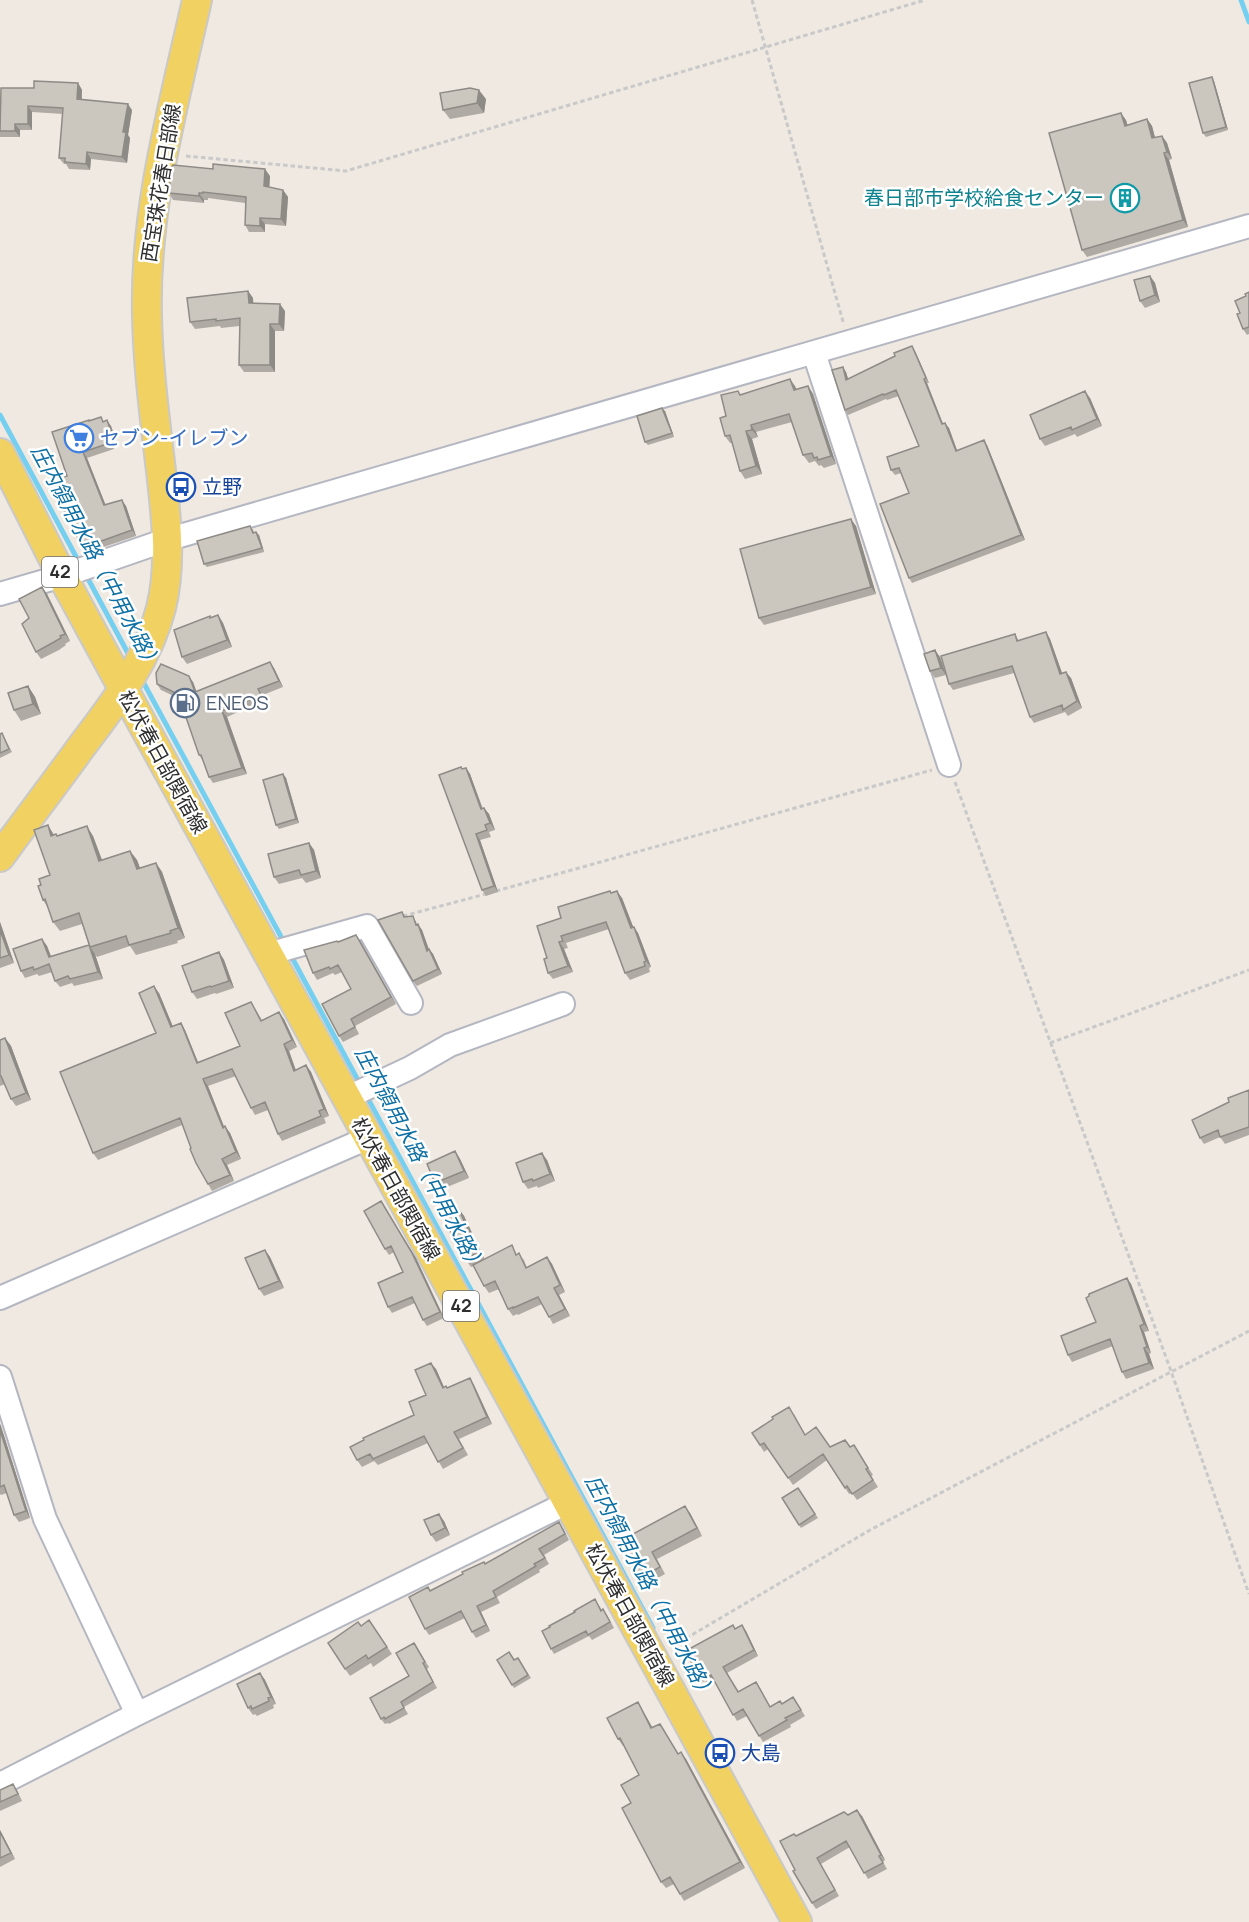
<svg xmlns="http://www.w3.org/2000/svg" width="1249" height="1922" viewBox="0 0 1249 1922" font-family="Manrope,'Noto Sans JP',sans-serif">
<style>
.lines{fill:none;stroke-linecap:round;stroke-linejoin:round}
.stream{stroke:#75cff0;stroke-width:5}
.minor-casing{stroke:#b4b7c1;stroke-width:26}
.major-casing{stroke:#c9c9c9;stroke-width:32}
.path{stroke:#c9c9c9;stroke-width:3;stroke-dasharray:4.5 3;stroke-linecap:butt}
.minor{stroke:#fff;stroke-width:22}
.major{stroke:#f2d163;stroke-width:28}
.wall{fill:#afaba4}
.shaded-wall{fill:#8e8b86}
.building{fill:#cbc7bf;stroke:#8e8b86;stroke-width:1.5}
.labels{text-anchor:middle;stroke-width:5;stroke-linejoin:round;paint-order:stroke}
.shield{fill:#fff;stroke:#6d6d6d;stroke-width:1.5}
.shield-label{font-size:18px;font-weight:bold;fill:#2e2e2e}
.street-label{font-size:20px;fill:#2e2e2e;stroke:#fff}
.culture-label{font-size:20px;fill:#0d838f;stroke:#fff;text-anchor:end}
.shop-label{font-size:20px;fill:#366cbe;stroke:#fff;text-anchor:start}
.transit-label{font-size:20px;fill:#164399;stroke:#fff;text-anchor:start}
.service-label{font-size:20px;fill:#4e5e75;stroke:#fff;text-anchor:start}
.water-label{font-size:21px;font-style:italic;fill:#0d6fa3;stroke:#fff}
</style>
<rect width="100%" height="100%" fill="#efe9e1"/>
<g class="lines">
<path class="stream" d="M1241,0L1249,22
M0,415L80,564
M86,575L131,659
M141,678L285,944
M289,952L360,1084
M366,1095L653,1628"/>
<g class="minor-casing">
<path id="minor" d="M814,353L949,765
M0,594L62,576L166,540L1249,226
M268,954L367,926L411,1003
M346,1098L410,1068L450,1045L563,1004
M0,1298L368,1138
M0,1377L45,1519L137,1714
M0,1784L137,1714L569,1502"/>
</g>
<g class="major-casing">
<path id="major" d="M0,453L62,576L124,690L797,1922
M0,857C26,821 53,786 79,750C112,706 147,663 161,608C172,564 166,515 161,471C155,419 148,368 147,316C144,209 174,104 197,0"/>
</g>
<path class="path" d="M752,0L844,325
M186,156L346,171L925,0
M955,782L1171,1371L1249,1594
M496,891L932,770
M403,916L486,894
M1050,1043L1249,970
M673,1646L870,1530L1249,1331"/>
<use href="#minor" class="minor"/>
<use href="#major" class="major"/>
</g>
<path class="wall" d="M1212,77L1214,81L1228,130L1206,137L1203,133Z
M78,83L82,90V99L132,110L128,135L130,138L127,163L91,159L90,170L69,169L66,164H64L59,158L63,114L32,112V130H20V137H0V103L34,88Z
M486,99L484,113L450,119L443,110Z
M1147,119L1152,126L1155,138L1162,136L1167,143L1172,159L1169,160L1188,227L1087,257L1082,250L1126,120L1127,125Z
M270,176L269,187L283,190L288,197L286,226L265,224V232H249L245,225V203L208,198V200H204V203L173,200L169,193Z
M1150,276L1155,283L1160,302L1145,308L1140,301Z
M248,291L253,298V304L285,311L284,331H275V372H244L239,365L240,326L221,328L220,326L195,329L190,322Z
M1249,292V334L1247,335L1243,329L1240,313L1246,296Z
M915,351L929,383H927L943,424L949,428L957,450L987,445L1025,540L912,583L909,578V493L901,473L895,475L891,470L919,446L899,396L887,400L886,399L848,415L845,410L846,372L848,379Z
M795,386L796,390L808,386L813,394L836,464L824,468L821,465L819,466L815,461L809,463L803,455L792,422L756,432L758,437L752,439L762,474L745,479L740,471L732,443H730L725,436L726,416L741,395Z
M1090,398L1102,426L1077,437L1075,434L1045,446L1040,439Z
M665,411L674,437L648,445L645,442Z
M104,421L111,426L116,441L112,443L114,449L87,458L105,504L126,506L136,536L86,553L82,548L79,538L78,539L74,534L68,502L67,476Z
M856,526L876,594L764,625L759,618Z
M253,529L254,533L259,535L264,552L207,567L204,564Z
M42,587L47,594L70,641L65,644L66,645L59,650L41,659L36,652L29,618Z
M218,615L223,623L232,647L187,664L182,657L210,616L211,618Z
M1046,632L1050,639L1062,674L1071,678L1082,708L1068,716L1065,712L1034,723L1030,717L1014,673L953,690L949,684L1015,634L1019,641Z
M940,657L946,675L935,678L930,671Z
M274,668L283,687L263,695L265,700L227,717L247,774L213,783L209,777L203,761L199,755L180,699L161,690L157,684L193,682L196,691Z
M28,686L35,697L41,714L21,721L14,710Z
M2,733L12,752L0,758V734Z
M466,768L470,774L483,809L484,808L489,814L495,830L489,832L491,837L480,840L498,892L486,896L482,890L463,769Z
M283,774L286,778L299,823L279,829L276,825Z
M54,835L93,836L102,860L130,851L137,860L140,868L156,863L162,872L185,938L177,941L178,943L136,955L130,946L97,957L95,954L103,979L74,986L72,983L60,987L55,981L52,972L39,976L37,974L25,978L21,971L42,939L47,946L51,957L89,945L82,924L60,931L53,922L48,908L43,900L41,885L50,875Z
M309,843L314,850L321,878L306,883L302,878L279,884L274,877Z
M611,893L622,898L633,927L638,933L651,967L649,968L650,972L630,980L625,973L609,929L566,943L568,948L564,949L573,972L553,979L548,973L547,958L561,918Z
M402,912L406,917L416,921L417,925L422,930L429,949L433,954L442,974L417,986L413,981Z
M0,922L14,963L0,968Z
M356,935L396,1004L355,1026L359,1034L343,1042L339,1036L351,989L342,972L335,975L333,973L317,980L313,973L338,942Z
M219,952L224,960L234,988L216,994L215,993L197,999L192,992Z
M159,993L173,1027L181,1023L185,1030L198,1062L240,1046L251,1002L262,1020L284,1019L297,1047L289,1051L296,1070L306,1065L311,1072L329,1116L324,1118L326,1123L282,1141L278,1134L268,1110L255,1115L251,1108L236,1076L208,1086L224,1127L230,1133L241,1159L227,1165L234,1181L212,1191L208,1184L191,1148L182,1125L98,1160L93,1153L156,1033Z
M5,1038L11,1046L31,1100L16,1106L11,1099L5,1084L0,1086V1040Z
M1249,1090V1135L1225,1144L1220,1137L1204,1144L1200,1138L1229,1102Z
M455,1151L460,1159L469,1178L440,1190L435,1183Z
M547,1160L555,1181L538,1188L537,1186L528,1189L523,1182Z
M381,1201L416,1258L444,1318L427,1326L423,1320L415,1303L392,1313L388,1307L403,1272L394,1252L389,1255L385,1249Z
M458,1208L464,1216L484,1259L518,1254L524,1260L527,1268L547,1257L552,1264L565,1292L559,1295L570,1316L553,1324L542,1304L518,1315L517,1314L513,1316L508,1309L499,1289L489,1293L484,1286L474,1266L471,1267L465,1259Z
M265,1250L270,1257L284,1288L264,1296L259,1289Z
M1127,1278L1131,1284L1149,1331L1144,1332L1151,1353L1149,1354L1154,1369L1126,1379L1122,1372L1113,1346L1072,1362L1068,1355L1096,1322Z
M436,1369L444,1387L447,1388L470,1378L474,1385L492,1424L459,1439L468,1455L443,1469L428,1443L378,1465L374,1461L362,1467L357,1460L414,1415L426,1395Z
M794,1414L805,1434L830,1447H850L854,1445L873,1475L871,1476L878,1487L857,1500L852,1493L849,1494L827,1460L793,1485L768,1449L764,1452L752,1433Z
M0,1424L30,1518L19,1522L14,1515L7,1493L1,1495L0,1494Z
M798,1488L818,1518L801,1528L782,1498Z
M690,1513L702,1536L657,1559L665,1574L645,1585L640,1578L620,1541Z
M444,1521L450,1535L436,1542L431,1535Z
M563,1528L569,1540L544,1555L549,1564L539,1570L540,1572L497,1597L500,1603L481,1612L490,1631L476,1638L472,1632L465,1618L429,1635L425,1629L428,1587L430,1590L485,1563Z
M598,1604L602,1610L607,1615L614,1628L592,1640L589,1636L554,1654L551,1649L550,1627Z
M369,1620L392,1654L373,1667L371,1663L350,1676L345,1669L361,1626Z
M742,1625L746,1631L758,1656L727,1673L739,1692L760,1688L770,1706L782,1704L793,1697L805,1716L790,1725L791,1727L763,1742L747,1716L737,1721L715,1682L708,1685L705,1681L703,1682L699,1676L736,1629Z
M414,1643L429,1667L427,1669L437,1688L404,1707L408,1714L389,1724L388,1723L385,1724L381,1719L409,1676Z
M518,1658L531,1678L514,1688L497,1660H515Z
M260,1673L265,1680L276,1704L273,1705L274,1708L257,1716L255,1714L253,1715L248,1708Z
M638,1702L652,1727L664,1730L678,1754L686,1759L745,1868L684,1901L674,1884L666,1888L661,1882L631,1803L639,1775L623,1745V1746L618,1739Z
M13,1784L17,1790L22,1801L0,1811V1790Z
M848,1815L862,1816L885,1860L883,1862L887,1869L868,1879L850,1847L821,1864L839,1896L816,1909L812,1903L795,1870L796,1836Z
M0,1830L15,1859L0,1867Z"/>
<path class="shaded-wall" d="M1212,77L1214,81L1228,130L1226,127Z
M78,83L82,90L81,105L77,99Z
M479,90L486,99L484,113L477,103Z
M128,104L132,110L128,135L130,138L127,163L122,157L123,132Z
M28,106L32,112V130L28,124Z
M1121,113L1126,120L1130,133L1125,126Z
M1147,119L1152,126L1157,145L1152,138Z
M15,124L20,130V137L15,131Z
M1162,136L1167,143L1172,159L1167,152Z
M87,152L91,159L90,170L86,164Z
M1164,153L1169,160L1188,227L1183,220Z
M265,169L270,176L269,193L264,186Z
M283,190L288,197L286,226L281,219Z
M199,193L204,200V203L199,196Z
M260,218L265,224V232L260,226Z
M1150,276L1155,283L1160,302L1155,295Z
M248,291L253,298L254,311L249,303Z
M280,304L285,311L284,331L279,324Z
M270,324L275,331V372L270,365Z
M912,346L915,351L929,383L926,378Z
M843,367L846,372L850,385L846,380Z
M790,379L795,386L800,398L794,390Z
M924,379L927,383L945,429L942,424Z
M808,386L813,394L836,464L831,456Z
M1085,391L1090,398L1102,426L1097,419Z
M662,408L665,411L674,437L672,433Z
M107,420L111,426L116,441L112,435Z
M945,423L949,428L959,456L956,451Z
M751,425L756,432L758,437L752,430Z
M746,431L752,439L762,474L756,466Z
M984,440L987,445L1025,540L1021,535Z
M83,452L87,458L108,511L104,505Z
M122,500L126,506L136,536L132,530Z
M851,519L856,526L876,594L871,587Z
M256,532L259,535L264,552L262,548Z
M42,587L47,594L70,641L65,634Z
M218,615L223,623L232,647L227,640Z
M1046,632L1050,639L1065,681L1060,674Z
M935,650L940,657L946,675L941,668Z
M270,662L274,668L283,687L279,681Z
M1066,672L1071,678L1082,708L1077,701Z
M189,676L193,682L199,698L195,692Z
M28,686L35,697L41,714L33,704Z
M222,711L227,717L247,774L242,768Z
M466,768L470,774L485,816L481,809Z
M283,774L286,778L299,823L296,819Z
M484,808L489,814L495,830L490,823Z
M48,825L54,835L51,836Z
M87,826L93,836L106,871L99,861Z
M476,834L480,840L498,892L494,886Z
M309,843L314,850L321,878L316,871Z
M130,851L137,860L144,879L137,869Z
M156,863L162,872L185,938L178,928Z
M617,891L622,898L636,934L631,928Z
M0,922L14,963L9,955L0,930Z
M418,924L422,930L431,956L427,951Z
M634,927L638,933L651,967L646,961Z
M356,935L361,942L396,1004L391,997Z
M42,939L47,946L54,964L49,957Z
M559,942L564,949L573,972L568,966Z
M90,947L95,954L103,979L98,972Z
M429,949L433,954L442,974L438,969Z
M219,952L224,960L234,988L229,981Z
M154,986L159,993L176,1034L171,1027Z
M279,1012L284,1019L297,1047L292,1040Z
M181,1023L185,1030L201,1070L197,1063Z
M5,1038L11,1046L31,1100L26,1093Z
M284,1044L289,1051L298,1077L294,1071Z
M306,1065L311,1072L329,1116L324,1109Z
M203,1079L208,1086L227,1134L223,1128Z
M225,1126L230,1133L241,1159L236,1152Z
M455,1151L460,1159L469,1178L464,1171Z
M542,1153L547,1160L555,1181L550,1174Z
M222,1159L227,1165L234,1181L230,1175Z
M381,1201L416,1258L444,1318L440,1312Z
M458,1208L464,1216L485,1260L479,1252Z
M265,1250L270,1257L284,1288L279,1281Z
M547,1257L552,1264L565,1292L560,1285Z
M1127,1278L1131,1284L1149,1331L1144,1324Z
M554,1288L559,1295L570,1316L565,1309Z
M1140,1326L1144,1332L1151,1353L1147,1347Z
M1144,1348L1149,1354L1154,1369L1149,1363Z
M431,1363L436,1369L447,1394L443,1388Z
M470,1378L474,1385L492,1424L487,1417Z
M0,1424L1,1426L30,1518L26,1511L0,1430Z
M685,1506L690,1513L702,1536L697,1528Z
M439,1514L444,1521L450,1535L445,1528Z
M477,1606L481,1612L490,1631L486,1625Z
M742,1625L746,1631L758,1656L754,1650Z
M260,1673L265,1680L276,1704L271,1697Z
M638,1702L642,1709L656,1734L651,1728Z
M681,1752L686,1759L745,1868L740,1862Z
M857,1810L862,1816L885,1860L881,1855Z
M0,1830L15,1859L11,1853L0,1832Z"/>
<path class="building" d="M1212,77L1226,127L1203,133L1189,83Z
M34,81L78,83L77,99L128,104L123,132H126L122,157L87,152L86,164L65,162V158H59L63,108L28,106V124H15V131H0L1,88H34Z
M470,88L479,90L477,103L443,110L440,93Z
M1121,113L1125,126L1147,119L1152,138L1162,136L1167,152L1164,153L1183,220L1082,250L1049,133Z
M213,164L265,169L264,186L283,190L281,219L260,218V226L245,225L246,197L203,192V193H199V196L169,193L171,168L173,165L213,169Z
M1150,276L1155,295L1140,301L1134,280Z
M248,291L249,303L280,304L279,324H270V365H239L240,318L216,321V319L190,322L187,298Z
M1249,292V327L1243,329L1237,314L1240,313L1235,301L1246,296L1245,294Z
M912,346L926,378L924,379L942,424L945,423L956,451L984,440L1021,535L909,578L880,504L909,493L899,468L891,470L887,457L919,446L896,390L884,395L883,394L845,410L832,370L843,367L846,380L895,356L894,353Z
M790,379L794,390L808,386L831,456L818,460L817,457L814,458L812,453L803,455L789,414L751,425L752,430L746,431L756,466L740,471L730,435L725,436L720,418L726,416L721,395L738,391L740,395Z
M1085,391L1097,419L1072,430L1071,427L1040,439L1030,415Z
M662,408L672,433L645,442L637,416Z
M101,417L103,422L107,420L112,435L108,437L110,443L83,452L104,505L122,500L132,530L82,548L78,532L74,534L62,505L68,502L59,478L67,476L52,432L89,420V421Z
M851,519L871,587L759,618L740,549Z
M250,526L253,533L256,532L262,548L204,564L197,541Z
M42,587L65,634L60,636L61,638L54,642L36,652L22,624L29,618L19,599Z
M218,615L227,640L182,657L174,630L210,616V618Z
M1046,632L1060,674L1066,672L1077,701L1063,710L1062,705L1030,717L1012,666L949,684L941,656L1015,634L1017,641Z
M935,650L941,668L930,671L924,654Z
M270,662L279,681L258,689L261,695L222,711L242,768L209,777L201,755H199L178,694L157,684L156,673L161,664L189,676L195,692Z
M28,686L33,704L14,710L8,693Z
M2,733L9,749L0,753V734Z
M461,767L462,769L466,768L481,809L484,808L490,823L485,825L487,830L476,834L494,886L482,890L439,775Z
M283,774L296,819L276,825L263,780Z
M48,825L51,836L56,834L57,836L87,826L99,861L130,851L137,869L156,863L178,928L170,931L171,933L129,945L126,936L90,947L79,913L53,922L45,899L43,900L38,886L41,885L39,879L50,875L34,830Z
M309,843L316,871L301,875L299,870L274,877L268,854Z
M610,891L611,893L617,891L631,928L634,927L646,961L644,962L645,966L625,973L606,922L561,936L563,941L559,942L568,966L548,973L544,959L547,958L537,926L561,918L558,907Z
M402,912L404,917L413,916L416,925L418,924L427,951L429,949L438,969L413,981L378,920Z
M0,930L9,955L0,958Z
M356,935L391,997L351,1019L355,1027L339,1036L322,1004L351,989L338,965L330,969L329,967L313,973L304,950L337,941L338,942Z
M42,939L49,957L89,945L98,972L70,979L68,976L55,981L49,964L34,970L33,967L21,971L13,949Z
M219,952L229,981L211,987L210,986L192,992L182,966Z
M154,986L171,1027L181,1023L197,1063L240,1046L225,1013L251,1002L261,1021L279,1012L292,1040L284,1044L294,1071L306,1065L324,1109L319,1111L321,1116L278,1134L265,1102L251,1108L232,1069L203,1079L223,1128L225,1126L236,1152L222,1159L230,1175L208,1184L196,1163L190,1149L191,1148L180,1118L93,1153L60,1072L156,1033L139,993Z
M5,1038L26,1093L11,1099L1,1076H0V1040Z
M1249,1090V1127L1220,1137L1218,1130L1200,1138L1192,1120L1229,1102L1228,1098Z
M455,1151L464,1171L435,1183L427,1164Z
M542,1153L550,1174L533,1181L532,1179L523,1182L516,1163Z
M381,1201L412,1253L440,1312L423,1320L412,1297L388,1307L378,1283L403,1272L391,1246L385,1249L364,1211Z
M458,1208L479,1252L465,1259L442,1216Z
M512,1245L516,1255L519,1253L526,1268L547,1257L560,1285L554,1288L565,1309L549,1317L538,1297L513,1308V1307L508,1309L495,1281L484,1286L473,1265Z
M265,1250L279,1281L259,1289L245,1258Z
M1127,1278L1144,1324L1140,1326L1147,1347L1144,1348L1149,1363L1122,1372L1110,1339L1068,1355L1061,1336L1096,1322L1086,1298L1089,1296V1294Z
M431,1363L443,1388L446,1386L447,1388L470,1378L487,1417L454,1432L463,1448L438,1462L424,1436L373,1459L370,1454L357,1460L350,1447L364,1440L363,1438L414,1415L409,1402L426,1395L415,1370Z
M789,1407L805,1435L816,1427L830,1447L845,1440L850,1447L854,1445L868,1468L866,1469L873,1480L852,1494L847,1486L845,1488L823,1454L788,1478L764,1443L760,1445L752,1433L773,1419L772,1417Z
M0,1430L26,1511L14,1515L4,1485L0,1487Z
M798,1488L815,1514L799,1525L782,1498Z
M685,1506L697,1528L652,1552L660,1567L640,1578L620,1541Z
M439,1514L445,1528L431,1535L424,1520Z
M559,1522L565,1534L539,1549L545,1558L534,1564L536,1566L493,1591L496,1597L477,1606L486,1625L472,1632L461,1611L425,1629L409,1597L428,1587L430,1591L463,1574L462,1572L484,1562L485,1564Z
M595,1599L601,1611L603,1609L610,1622L588,1635L586,1631L551,1649L542,1631L550,1627L549,1626L575,1612L574,1611Z
M369,1620L387,1647L368,1659L366,1655L345,1669L328,1643L358,1622L361,1626Z
M733,1625L735,1629L742,1625L754,1650L723,1667L738,1692L756,1682L770,1707L780,1701L782,1704L793,1697L801,1710L785,1718L787,1720L759,1736L743,1709L733,1715L711,1675L704,1679L702,1675L699,1676L689,1658L693,1656L689,1649Z
M414,1643L425,1662L423,1663L433,1682L401,1702L404,1708L385,1719L384,1717L381,1719L370,1698L409,1676L396,1653Z
M509,1652L514,1660L518,1658L528,1675L512,1685L497,1660Z
M260,1673L271,1697L268,1698L269,1701L252,1709L251,1706L248,1708L237,1684Z
M638,1702L651,1728L660,1724L678,1754L681,1752L740,1862L680,1894L670,1877L661,1882L622,1808L631,1803L621,1785L639,1775L620,1738L618,1739L607,1718Z
M13,1784L18,1794L0,1802V1790Z
M857,1810L881,1855L879,1856L883,1863L864,1873L846,1841L817,1858L835,1890L812,1903L793,1871L795,1870L780,1841L794,1834L796,1836L844,1812L848,1815Z
M0,1832L11,1853L0,1858Z"/>
<defs>
<g id="building-ring" transform="scale(1.5)"><circle r="9.5" fill="#fff" stroke="#0f9aa8" stroke-width="1.5"/><path d="M-4-6H4V6H1V3H-1V6H-4ZM-2.5-4.3h1.7v1.8h-1.7ZM.8-4.3h1.7v1.8H.8ZM-2.5-1h1.7V.8h-1.7ZM.8-1h1.7V.8H.8Z" fill="#0f9aa8"/></g>
<g id="supermarket-ring" transform="scale(1.5)"><circle r="9.5" fill="#fff" stroke="#3f7fe0" stroke-width="1.5"/><path d="M-6-5.5h2.5l.6 2H6L4.5 2H-2.5L-4.4-4H-6ZM-1.5 3.2a1.3 1.3 0 1 0 .1 0ZM3 3.2a1.3 1.3 0 1 0 .1 0Z" fill="#3f7fe0"/></g>
<g id="bus-ring" transform="scale(1.5)"><circle r="9.5" fill="#fff" stroke="#1a4fb4" stroke-width="1.5"/><path d="M-5-6H5V4H4V6H2V4H-2V6H-4V4H-5ZM-3.5-4V0h7V-4ZM-3.5 1.2v1.5H-2V1.2ZM2 1.2v1.5H3.5V1.2Z" fill="#1a4fb4"/></g>
<g id="fuel-ring" transform="scale(1.5)"><circle r="9.5" fill="#fff" stroke="#5c6f8a" stroke-width="1.5"/><path d="M-5.5-6h7V0h2V4h1.3V-2.5L3-4.5l.8-.8L6-3V5H2.5V1h-1V6h-7ZM-4.2-4.7v3.2H.2V-4.7Z" fill="#5c6f8a"/></g>
</defs>
<g fill-rule="evenodd">
<use href="#building-ring" x="1125" y="198"/>
<use href="#supermarket-ring" x="79" y="438"/>
<use href="#bus-ring" x="181" y="487"/>
<use href="#fuel-ring" x="185" y="703"/>
<use href="#bus-ring" x="720" y="1753"/>
</g>
<g class="labels">
<g class="shield">
<rect x="42" y="557" width="36" height="30" rx="4.5"/>
<rect x="443" y="1291" width="36" height="30" rx="4.5"/>
</g>
<g class="shield-label">
<text x="60" y="578">42</text>
<text x="461" y="1312">42</text>
</g>
<g class="street-label">
<text transform="translate(161 183) rotate(-81)" y="7">西宝珠花春日部線</text>
<text transform="translate(163 762) rotate(61)" y="7">松伏春日部関宿線</text>
<text transform="translate(396 1189) rotate(61)" y="7">松伏春日部関宿線</text>
<text transform="translate(630 1615) rotate(61)" y="7">松伏春日部関宿線</text>
</g>
<g class="culture-label">
<text x="1104" y="205">春日部市学校給食センター</text>
</g>
<g class="shop-label">
<text x="100" y="445">セブン-イレブン</text>
</g>
<g class="transit-label">
<text x="202" y="494">立野</text>
<text x="741" y="1760">大島</text>
</g>
<g class="service-label">
<text x="206" y="710">ENEOS</text>
</g>
<g class="water-label">
<text transform="translate(96 558) rotate(62)" y="7">庄内領用水路（中用水路）</text>
<text transform="translate(420 1160) rotate(62)" y="7">庄内領用水路（中用水路）</text>
<text transform="translate(650 1588) rotate(62)" y="7">庄内領用水路（中用水路）</text>
</g>
</g>
</svg>
